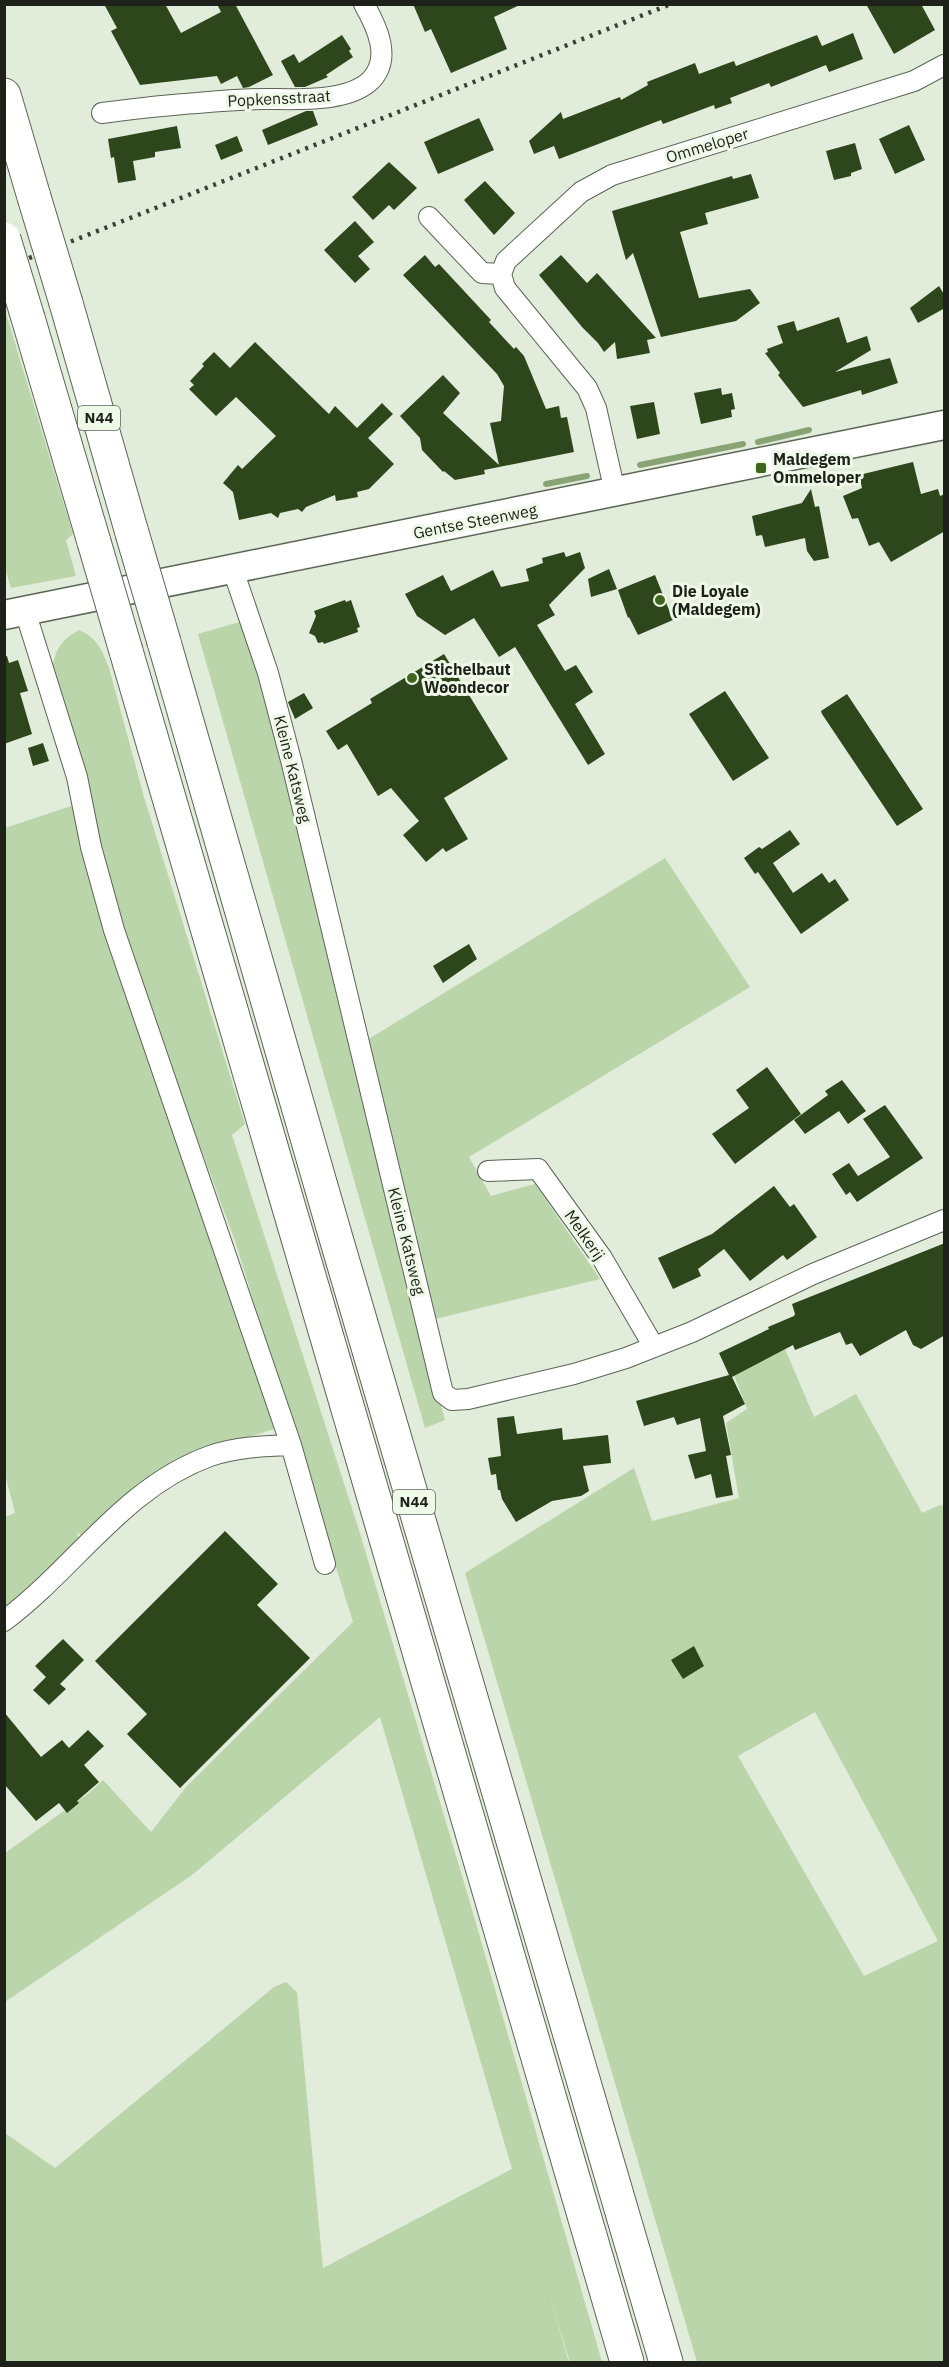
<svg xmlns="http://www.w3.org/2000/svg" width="949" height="2367" viewBox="0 0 949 2367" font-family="'IBM Plex Sans',sans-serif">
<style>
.green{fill:#bbd5aa;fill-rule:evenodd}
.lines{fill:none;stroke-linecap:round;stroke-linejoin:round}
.stream{stroke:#88a474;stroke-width:6}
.building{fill:#2e461b}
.street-casing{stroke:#5b6455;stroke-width:22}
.secondary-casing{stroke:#5b6455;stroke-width:31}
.highway-casing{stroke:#5b6455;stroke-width:35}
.street{stroke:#fff;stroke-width:20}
.secondary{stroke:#fff;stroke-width:28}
.highway{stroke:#fff;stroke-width:33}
.rail{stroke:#3c4138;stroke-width:4.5;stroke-dasharray:3 6;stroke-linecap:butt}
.highway-bridge-casing{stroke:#5b6455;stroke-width:35;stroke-linecap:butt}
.highway-bridge{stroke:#fff;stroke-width:33}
.poi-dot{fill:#40651f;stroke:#eef9e7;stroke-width:2}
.labels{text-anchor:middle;stroke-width:6;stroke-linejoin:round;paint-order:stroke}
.shield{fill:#eef9e7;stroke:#5c6258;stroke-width:1.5}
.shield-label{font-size:15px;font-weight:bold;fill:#1d211a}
.street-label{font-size:16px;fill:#1d211a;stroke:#eef9e7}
.poi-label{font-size:16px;font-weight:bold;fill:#1d211a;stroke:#eef9e7;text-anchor:start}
</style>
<rect width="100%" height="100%" fill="#e1ecda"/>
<path class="green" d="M5,310L73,534L66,540L76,576L11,588L4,565Z
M243,621L289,788L431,1369L445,1420L425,1428L198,634Z
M79,630C97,637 103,652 109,668L144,797L245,1124L232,1135L359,1530L471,1906L602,2362H570L550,2297L569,2362H5V2133L55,2168L274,1987L286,1982L297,1992L323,2268L512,2169L380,1717L192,1875L5,2002V1853L89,1793L103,1780L151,1832L186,1787L353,1622L235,1241L168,1060L98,850L50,677C56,652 56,643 79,630Z
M77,804L280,1427L187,1457L86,1539L77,1532L79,1540L32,1588L5,1609V1517L15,1513L4,1470L5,828Z
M665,858L750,987L469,1157L491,1196L535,1184L600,1279L431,1320L367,1040Z
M785,1349L814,1417L856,1394L922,1513L940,1505L944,1506V2362H697L465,1573L634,1468L652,1521L739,1498L726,1423L747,1409L734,1375ZM815,1712L938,1941L864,1976L738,1756Z"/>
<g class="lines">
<path class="stream" d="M758,442L809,430
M640,465L743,444
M546,484L587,476"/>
</g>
<path class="building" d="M104,4H165L181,33L221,12L217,4H235L273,75L249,87L243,88L237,76L221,84L217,76L140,85L111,31L117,28Z
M413,4H522L494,17L507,49L451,73L431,29L425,32Z
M866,4H921L935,30L894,54Z
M853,33L863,59L829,72L826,65L771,87L769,83L730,98L732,103L715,109L714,105L663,124L661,120L559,159L554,146L534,154L529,141L561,112L563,119L620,97L621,100L648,85L647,82L695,63L699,74L734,61L736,66L817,35L822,46Z
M342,35L351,49L349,51L353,57L326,75L328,77L305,87H295L281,61L294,54L299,63Z
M306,111H313L318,125L268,145L262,130Z
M479,118L494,150L438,174L424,142Z
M909,125L925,160L895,174L879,139Z
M177,126L181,148L155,152V157L133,161L136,180L118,183L114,157L111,158L108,139Z
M237,136L243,151L221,160L215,145Z
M855,143L862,169L851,173V176L834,180L826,151Z
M389,162L417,188L394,210L389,205L373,220L352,197Z
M751,174L759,198L705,213L708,224L680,232L699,298L750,289L760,303L736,321L661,337L633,253L626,260L612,211L732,176L733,179Z
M485,181L515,213L494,235L464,200Z
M355,221L374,242L358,256L370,269L355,283L324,250Z
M425,255L435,267L439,264L491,320L489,322L514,349L516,347L524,356L546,409L559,406L561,418L567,417L574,452L484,470L485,474L455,480L444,471L443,472L422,450L420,438L400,416L443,375L460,393L443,413L499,465L490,423L501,421L504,386L497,374L403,275Z
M561,255L587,283L597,273L656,338L647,340L650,353L617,359L615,342L604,352L598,343L582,327L539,275Z
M939,286L945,296V308L918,323L910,308Z
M839,317L847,343L867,336L871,350L835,372L890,358L898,383L862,395L861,390L803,407L778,375L780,373L765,353L768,352L767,349L783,343L777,326L794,321L797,331Z
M255,342L329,414L335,406L357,428L382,403L393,414L368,438L394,464L369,489L357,492L358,497L336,501L335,495L306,507L302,512L298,509L280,513L278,518L271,513L239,520L233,492L223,483L238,465L242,469L276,436L236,397L216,416L189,389L194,385L190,381L204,366L202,364L214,352L230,368Z
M721,388L722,395L732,393L735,409L731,410L732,417L701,424L694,393Z
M654,402L660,434L637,439L630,406Z
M913,462L921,494L938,489L940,496L945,494V531L891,562L879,542L869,546L858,518L852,519L843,496L862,488L859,475Z
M811,489L815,507L819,506L829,558L814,561L807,551L805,538L765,547L762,535L756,536L752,516L802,503Z
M564,552L566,557L580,552L585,568L549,605L555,615L537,625L565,671L576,665L593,692L575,704L605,754L588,765L515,647L499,657L474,618L445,635L417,616L405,594L443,575L451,591L493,570L501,587L529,581L526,569L543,563L542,558Z
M609,569L617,589L591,597L588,579Z
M655,575L673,620L638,635L629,617L628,618L618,590Z
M345,600L346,602L351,600L360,627L357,628L358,632L324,644L323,642L318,643L315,636L309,633L316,616L314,611Z
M444,654L508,759L444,798L468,839L446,852L443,848L426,862L403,835L419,821L391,788L378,796L347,744L338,750L326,731L372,703L370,699Z
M7,656L9,663L18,660L28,691L20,693L32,734L4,744V657Z
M725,691L769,758L733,781L689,714Z
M304,693L313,708L295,719L288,702Z
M847,694L923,809L897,826L822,714L821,711Z
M43,743L49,761L33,766L28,748Z
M790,830L800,844L773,863L793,893L822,873L829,883L835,879L849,900L801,934L758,872L755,874L744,858L759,847L762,849Z
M469,944L477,959L443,983L433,966Z
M767,1067L801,1114L735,1164L712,1134L749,1108L736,1090Z
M842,1080L866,1111L848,1124L839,1111L805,1134L794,1120L828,1095L825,1091Z
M885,1105L923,1158L857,1202L850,1192L846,1195L832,1174L849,1163L858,1176L890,1157L863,1119Z
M774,1186L790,1207L794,1204L817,1237L787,1260L783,1255L750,1281L724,1249L698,1269L701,1276L673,1289L658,1258L712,1234Z
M945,1243V1335L921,1349L913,1345L906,1330L860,1356L852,1343L846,1345L840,1332L795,1350L793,1345L732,1377L745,1404L723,1416L731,1455L726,1456L733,1495L716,1498L711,1474L695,1479L688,1455L706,1451L700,1418L677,1425L674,1417L644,1426L636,1401L729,1375L719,1353L769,1329L768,1327L794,1316L795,1314L792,1304Z
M514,1416L517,1434L562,1428L563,1440L608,1435L611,1463L583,1466L589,1491L581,1496L552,1501L516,1522L502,1499L500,1490H498L496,1474L491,1475L488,1458L501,1456L497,1418Z
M225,1531L278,1584L257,1605L310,1658L180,1788L127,1734L147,1714L95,1661Z
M63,1639L84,1660L60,1684L66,1689L49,1705L33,1690L46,1677L35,1666Z
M694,1646L704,1666L683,1679L671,1660Z
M4,1712L41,1757L62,1740L69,1748L88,1730L104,1746L84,1765L99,1782L77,1801L79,1803L67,1813L59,1803L36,1821L4,1784Z"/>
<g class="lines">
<g class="street-casing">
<path id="street" d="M102,113C133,109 165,105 197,103C219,101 243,99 265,99C295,99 348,103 371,80C392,58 377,27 364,4
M429,217L482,273L501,274
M615,492L596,408L587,388L505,288L501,274L506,261L581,192L612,175L914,81L944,65
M233,570L268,673L292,764L443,1393L452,1400L468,1399L574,1374L626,1358L692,1332L813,1274L944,1220
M25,611L77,777L91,847L114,930L291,1445L325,1564
M488,1171L538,1169L602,1258L654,1347
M4,1621C75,1568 124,1487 210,1456C236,1447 264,1446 291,1445"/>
</g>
<g class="secondary-casing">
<path id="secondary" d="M4,615L944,425"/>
</g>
<g class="highway-casing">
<path id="highway" d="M4,95L34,197
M66,303L132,533
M28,318L94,542
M164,642L336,1238L666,2362
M126,651L627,2362"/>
</g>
<use href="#street" class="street"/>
<use href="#secondary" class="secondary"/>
<use href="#highway" class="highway"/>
<path class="rail" d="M4,268L671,4"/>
<g class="highway-bridge-casing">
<path id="highway-bridge" d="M34,197L66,303
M4,239L28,318
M132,533L164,642
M94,542L126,651"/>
</g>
<use href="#highway-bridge" class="highway-bridge"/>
</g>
<g class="poi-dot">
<rect x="755" y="462" width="12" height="12" rx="3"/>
<circle cx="660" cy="600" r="6"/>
<circle cx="412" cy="678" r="6"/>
</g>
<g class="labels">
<g class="shield">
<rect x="78" y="406" width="42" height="24" rx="4.5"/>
<rect x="393" y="1490" width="42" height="24" rx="4.5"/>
</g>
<g class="shield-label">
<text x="99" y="423">N44</text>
<text x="414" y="1507">N44</text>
</g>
<g class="street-label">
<text transform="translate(279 98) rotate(-3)" y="6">Popkensstraat</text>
<text transform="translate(707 145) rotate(-17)" y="6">Ommeloper</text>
<text transform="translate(475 521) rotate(-11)" y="6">Gentse Steenweg</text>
<text transform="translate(293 769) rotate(76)" y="6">Kleine Katsweg</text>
<text transform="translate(585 1235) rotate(55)" y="6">Melkerij</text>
<text transform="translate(407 1241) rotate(76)" y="6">Kleine Katsweg</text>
</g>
<g class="poi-label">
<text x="773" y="465">Maldegem<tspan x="773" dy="18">Ommeloper</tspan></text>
<text x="672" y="597">Die Loyale<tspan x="672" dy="18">(Maldegem)</tspan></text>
<text x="424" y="675">Stichelbaut<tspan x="424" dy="18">Woondecor</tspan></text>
</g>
</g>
<rect width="949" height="2367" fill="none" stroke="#1d211a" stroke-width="12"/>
</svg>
